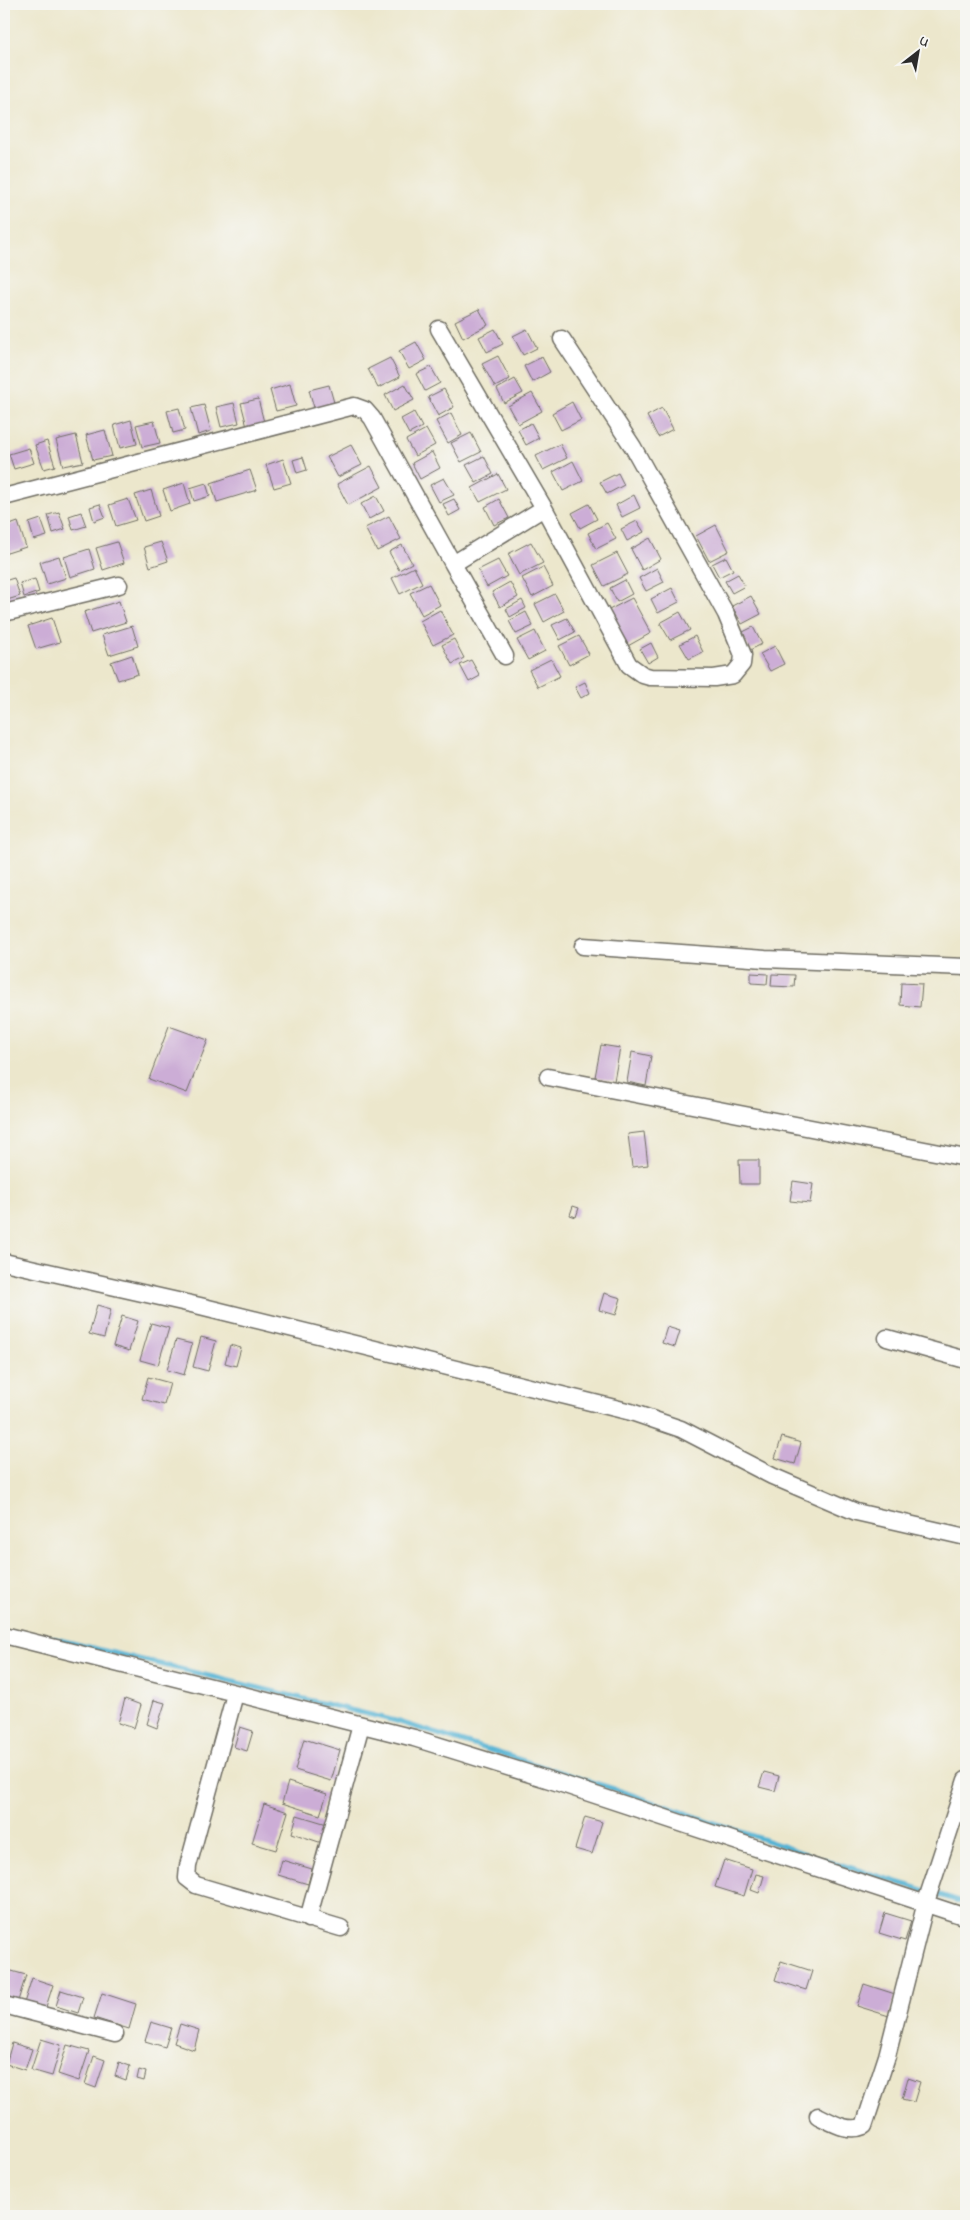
<svg xmlns="http://www.w3.org/2000/svg" width="970" height="2220" viewBox="0 0 970 2220" font-family="'Indie Flower',sans-serif">
<style>
.lines{fill:none;stroke-linecap:round;stroke-linejoin:round}
.stream{stroke:#56b4d4;stroke-width:5}
.building{fill:#ccadd6}
.street-casing{stroke:#6f6d63;stroke-width:19}
.street{stroke:#fff;stroke-width:16}
</style>
<rect width="100%" height="100%" fill="#f6f6f2"/>
<filter id="ink" filterUnits="userSpaceOnUse"><feTurbulence type="fractalNoise" baseFrequency=".02" numOctaves="2"/><feDisplacementMap in="SourceGraphic" scale="10" xChannelSelector="R" yChannelSelector="G"/><feConvolveMatrix kernelMatrix="1 2 1 2 8 2 1 2 1" color-interpolation-filters="sRGB"/></filter>
<filter id="wash" filterUnits="userSpaceOnUse"><feTurbulence type="fractalNoise" baseFrequency=".0096" numOctaves="4" result="noise"/><feDisplacementMap in="SourceGraphic" scale="20" xChannelSelector="R" yChannelSelector="G"/><feGaussianBlur stdDeviation="1.12" result="paint"/><feColorMatrix in="noise" values="0 0 0 0 0 0 0 0 0 0 0 0 0 0 0 0 0 1.4 0 .05"/><feComposite in="paint" operator="in"/></filter>
<g filter="url(#wash)">
<rect width="100%" height="100%" fill="#ece7cc"/>
<g class="lines">
<path class="stream" d="M43,1636L396,1721L627,1793L809,1855L966,1903"/>
</g>
<g id="blocks">
<path class="building" d="M479,309L488,325L463,338L455,321Z
M495,329L503,344L487,352L479,337Z
M527,329L537,348L523,355L513,336Z
M416,342L426,360L409,369L399,351Z
M498,356L510,379L495,387L482,364Z
M542,357L550,372L532,382L524,366Z
M390,358L400,377L378,388L368,369Z
M431,367L440,383L425,391L416,374Z
M515,379L523,393L504,403L497,389Z
M290,384L296,406L276,411L270,390Z
M405,384L414,400L393,411L385,395Z
M329,385L335,406L315,411L309,390Z
M444,389L454,407L438,416L428,397Z
M532,393L542,411L518,424L508,406Z
M258,399L265,426L248,430L241,403Z
M572,402L581,420L561,430L552,413Z
M234,403L239,423L221,427L216,407Z
M204,405L211,431L198,435L191,408Z
M179,408L185,430L173,433L167,411Z
M662,408L673,429L658,437L647,416Z
M414,412L422,427L409,434L401,419Z
M451,413L462,435L448,443L436,421Z
M131,420L137,444L120,448L114,425Z
M154,421L160,443L142,447L136,425Z
M531,423L539,438L526,445L518,430Z
M426,429L435,445L415,456L406,440Z
M105,430L112,456L93,460L86,435Z
M471,433L481,452L461,462L451,443Z
M76,435L83,462L63,466L56,440Z
M47,441L55,466L44,469L35,445Z
M560,444L567,458L543,470L536,456Z
M351,445L362,465L338,477L327,457Z
M29,448L34,463L14,469L9,454Z
M432,452L440,468L420,479L412,463Z
M484,456L493,474L476,483L466,465Z
M303,457L307,470L297,473L293,460Z
M283,459L291,483L274,488L266,465Z
M573,461L583,481L563,491L553,472Z
M371,466L382,487L348,505L337,484Z
M250,470L257,490L217,502L211,483Z
M618,473L624,485L607,494L600,482Z
M498,474L506,489L480,502L472,488Z
M444,478L454,495L439,502L430,485Z
M184,483L190,504L170,511L163,490Z
M206,483L210,496L194,501L190,488Z
M151,490L159,516L144,521L135,495Z
M634,495L640,508L622,517L616,505Z
M376,496L384,511L369,519L361,504Z
M128,499L136,520L116,526L109,505Z
M454,499L460,510L449,516L443,504Z
M499,499L509,518L494,525L485,507Z
M100,504L105,517L94,521L90,507Z
M589,504L597,519L580,528L572,513Z
M59,512L65,529L53,533L48,515Z
M81,512L86,526L73,530L69,516Z
M389,516L401,539L377,551L365,528Z
M41,519L47,536L34,540L29,523Z
M637,521L644,532L627,541L621,529Z
M18,522L26,547L4,554V527Z
M607,523L616,539L596,549L588,533Z
M716,525L729,551L709,561L696,536Z
M650,538L661,559L642,570L631,549Z
M117,542L124,563L103,570L96,548Z
M161,542L168,561L150,567L144,547Z
M531,542L543,563L519,575L508,554Z
M402,545L412,563L399,570L389,552Z
M89,549L95,569L70,577L64,557Z
M617,553L628,574L604,586L593,565Z
M59,556L66,578L47,584L40,562Z
M726,557L733,570L719,577L712,564Z
M498,560L507,576L487,587L478,570Z
M414,567L422,583L400,594L392,578Z
M543,567L553,586L532,597L522,578Z
M657,568L664,582L646,591L639,578Z
M738,574L745,586L732,593L725,581Z
M14,578L20,596L4,601V581Z
M35,579L39,592L24,597L20,583Z
M625,580L632,594L617,602L610,588Z
M510,582L518,597L500,607L492,592Z
M429,584L440,605L422,615L410,593Z
M672,588L679,602L658,613L651,599Z
M555,594L564,611L544,622L535,604Z
M751,596L761,614L742,624L732,606Z
M632,598L651,633L626,647L607,611Z
M522,600L526,608L510,617L506,609Z
M119,601L126,622L91,633L84,612Z
M440,610L453,635L433,645L420,621Z
M526,612L533,626L516,634L509,621Z
M680,612L690,630L670,640L660,623Z
M52,618L60,642L36,649L28,626Z
M567,618L575,632L560,640L552,625Z
M132,626L138,646L109,655L102,635Z
M753,627L762,644L750,650L741,633Z
M535,631L545,651L528,660L517,640Z
M579,636L589,654L569,665L559,646Z
M695,636L703,652L689,659L680,644Z
M454,639L464,658L452,664L442,645Z
M651,643L658,657L648,663L640,649Z
M775,646L784,664L770,671L760,654Z
M132,655L138,674L118,680L111,662Z
M551,659L560,676L538,687L529,670Z
M471,660L480,676L469,682L460,665Z
M585,682L590,693L581,698L575,687Z
M751,973L768,974L767,984L751,983Z
M772,974L795,975L794,987L771,986Z
M901,983L922,984L920,1007L900,1005Z
M169,1026L208,1040L187,1093L149,1079Z
M601,1045L620,1048L614,1081L595,1077Z
M632,1052L651,1056L646,1086L627,1082Z
M644,1132L648,1165L632,1167L628,1134Z
M739,1160H759V1184H740Z
M793,1181L813,1184L810,1203L790,1201Z
M573,1206L579,1208L576,1217L570,1215Z
M604,1293L621,1298L616,1315L599,1310Z
M97,1305L111,1309L104,1338L89,1334Z
M122,1316L138,1321L129,1351L113,1346Z
M151,1323L169,1328L158,1365L140,1360Z
M667,1327L680,1331L675,1347L662,1343Z
M201,1337L216,1341L208,1371L193,1367Z
M176,1340L192,1344L184,1375L167,1370Z
M230,1345L241,1348L236,1366L225,1363Z
M148,1377L170,1383L164,1405L142,1399Z
M782,1437L801,1443L795,1464L775,1458Z
M125,1699L141,1705L134,1728L118,1723Z
M154,1700L165,1703L157,1728L147,1724Z
M240,1727L253,1731L247,1751L234,1747Z
M304,1739L340,1750L331,1781L295,1770Z
M764,1772L779,1776L775,1791L759,1787Z
M288,1782L327,1794L320,1815L282,1803Z
M264,1804L288,1812L276,1850L252,1843Z
M297,1815L327,1824L322,1843L292,1833Z
M585,1817L602,1822L592,1854L575,1849Z
M282,1860L312,1869L308,1884L278,1875Z
M724,1860L752,1869L744,1896L715,1887Z
M756,1874L764,1876L759,1893L751,1890Z
M885,1913L911,1921L905,1941L879,1933Z
M781,1961L812,1971L806,1990L775,1980Z
M8,1970L26,1975L18,2001L4,1997V1982Z
M32,1978L53,1985L45,2010L24,2003Z
M864,1984L895,1994L889,2016L857,2006Z
M61,1990L83,1997L78,2013L56,2006Z
M102,1993L136,2004L129,2029L94,2018Z
M151,2022L171,2028L165,2047L145,2041Z
M180,2024L199,2030L194,2050L174,2043Z
M41,2039L61,2045L52,2076L31,2070Z
M12,2043L32,2049L25,2070L6,2064Z
M67,2045L89,2051L79,2081L58,2074Z
M94,2056L105,2060L96,2088L85,2084Z
M119,2062L130,2066L126,2080L115,2076Z
M139,2070L146,2072L144,2081L137,2079Z
M908,2078L920,2082L914,2102L902,2099Z"/>
</g>
</g>
<g filter="url(#ink)">
<use href="#blocks" fill-opacity="0" stroke="#6f6d63" stroke-width="1"/>
<g class="lines">
<g class="street-casing">
<path id="street" d="M439,329L544,508L629,665L643,675L650,677L714,678L733,675L742,664L743,655L726,614L633,447L562,339
M4,497L354,406L365,410L372,418L453,564L544,508
M453,564L505,656
M4,613L119,585
M583,946L765,959L966,967
M548,1077L966,1158
M4,1262L200,1306L631,1412L681,1429L772,1476L856,1512L966,1537
M887,1338L966,1360
M4,1635L414,1738L553,1781L966,1917
M235,1694L188,1866L187,1878L196,1885L341,1928
M308,1919L361,1725
M4,2005L115,2034
M818,2116C833,2123 848,2133 864,2126L887,2056L926,1902L966,1780"/>
</g>
<use href="#street" class="street"/>
</g>
</g>
<rect width="970" height="2220" fill="none" stroke="#f6f6f2" stroke-width="20"/>
<g transform="translate(918 52) rotate(31)" stroke="#f6f6f2" stroke-width="4" paint-order="stroke">
<path d="M0-4L9 19L0 12L-9 19Z" fill="#2b2b2b"/>
<text y="-8" font-size="14" font-weight="bold" text-anchor="middle" fill="#2b2b2b">U</text>
</g>
</svg>
